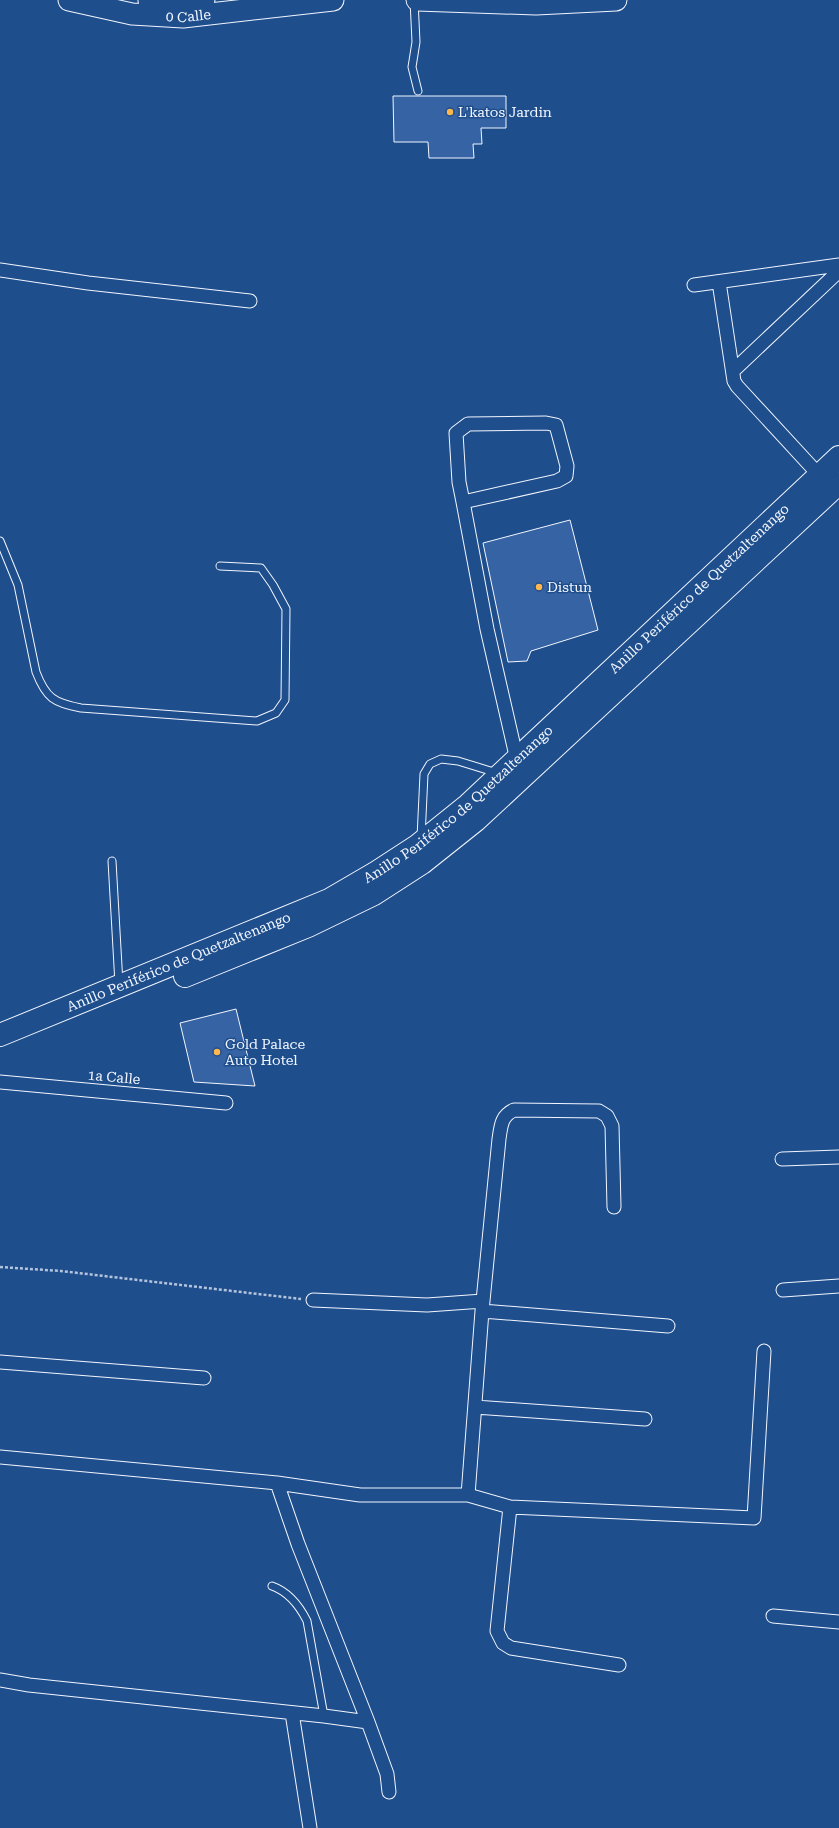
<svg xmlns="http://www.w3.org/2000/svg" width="839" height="1828" viewBox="0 0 839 1828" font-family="'Roboto Serif',serif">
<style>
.building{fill:#3563a3;stroke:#f2f6ff}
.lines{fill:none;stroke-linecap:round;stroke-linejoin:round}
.service-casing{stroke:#f2f6ff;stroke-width:9}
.minor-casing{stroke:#f2f6ff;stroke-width:15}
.primary-casing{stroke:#f2f6ff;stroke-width:23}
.trunk-casing{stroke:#f2f6ff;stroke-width:24}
.path{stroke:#b3c4dc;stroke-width:2.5;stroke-dasharray:3 2;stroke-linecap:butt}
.service{stroke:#1f4e8c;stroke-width:7}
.minor{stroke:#1f4e8c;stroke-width:13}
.primary{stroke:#1f4e8c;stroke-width:21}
.trunk{stroke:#1f4e8c;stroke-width:22}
.poi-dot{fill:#ffb74d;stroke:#1f4e8c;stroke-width:1.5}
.labels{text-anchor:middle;stroke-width:3;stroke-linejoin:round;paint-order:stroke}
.street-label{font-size:14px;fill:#f2f6ff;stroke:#1f4e8c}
.poi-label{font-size:14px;fill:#f2f6ff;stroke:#1f4e8c;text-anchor:start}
</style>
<rect width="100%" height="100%" fill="#1f4e8c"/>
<path class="building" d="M393,96H506V128H481L482,144H473L474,158H429L428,142H394Z
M570,520L598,630L531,651L527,661L508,662L483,543Z
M236,1009L255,1086L194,1082L180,1023Z"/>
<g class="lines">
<g class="service-casing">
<path id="service" d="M414,0L416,42L412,67L418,91
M0,541L18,585L36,672C46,698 54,703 81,708L257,721L276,713L285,700L286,609L273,585L261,568L220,566
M421,838L424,774L430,764L441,759L458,761L497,773
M112,861L119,984
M272,1586C289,1592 299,1605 307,1621L324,1716"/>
</g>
<g class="minor-casing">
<path id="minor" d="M0,270L88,283L250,301
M719,282L734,381L737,386L819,475
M694,285L839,265
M733,371L839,271
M463,502L557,481L566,476L567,466L556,425L546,423L468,424L456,433L459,482L463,502L487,629L517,760
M0,1082L226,1103
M782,1159L839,1157
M783,1290L839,1286
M313,1300L427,1305L483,1301
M482,1311L668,1326
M0,1362L204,1378
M475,1407L645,1419
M0,1457L277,1483L360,1495H468L510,1507L754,1518L764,1351
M277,1483L298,1544L368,1722
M468,1495L482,1311L499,1139C501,1126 501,1116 514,1110L599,1111L607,1116L612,1126L614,1207
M510,1507L497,1631L503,1643L511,1648L619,1665
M773,1616L839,1622
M0,1680L29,1685L324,1716L368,1722L387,1774L389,1792
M292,1713L310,1828"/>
</g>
<g class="primary-casing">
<g id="primary">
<path id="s1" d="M69,0L132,14L183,17L333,0"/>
<path d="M417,0L536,4L616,0"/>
<path d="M149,1L204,0"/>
</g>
</g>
<g class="trunk-casing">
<g id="trunk">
<path d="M185,976L308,926L374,894L422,863L476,820L839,483"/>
<path id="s2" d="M0,1035L329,900L377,872L417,846L468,805L839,457"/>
</g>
</g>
<path class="path" d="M0,1267L61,1271L301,1299"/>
<use href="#service" class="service"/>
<use href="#minor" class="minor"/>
<use href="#primary" class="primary"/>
<use href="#trunk" class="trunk"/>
</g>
<g class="poi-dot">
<circle cx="450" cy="112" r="4"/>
<circle cx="539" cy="587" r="4"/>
<circle cx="217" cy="1052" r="4"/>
</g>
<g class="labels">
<g class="street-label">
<text dy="5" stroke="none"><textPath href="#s1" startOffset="121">0 Calle</textPath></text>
<text dy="5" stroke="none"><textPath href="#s2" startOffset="841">Anillo Periférico de Quetzaltenango</textPath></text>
<text dy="5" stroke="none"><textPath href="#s2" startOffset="517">Anillo Periférico de Quetzaltenango</textPath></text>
<text dy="5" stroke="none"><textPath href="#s2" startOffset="193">Anillo Periférico de Quetzaltenango</textPath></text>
<text transform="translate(114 1077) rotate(5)" y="5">1a Calle</text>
</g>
<g class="poi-label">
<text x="458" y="117">L'katos Jardin</text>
<text x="547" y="592">Distun</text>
<text x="225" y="1049">Gold Palace<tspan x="225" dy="16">Auto Hotel</tspan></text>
</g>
</g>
</svg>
